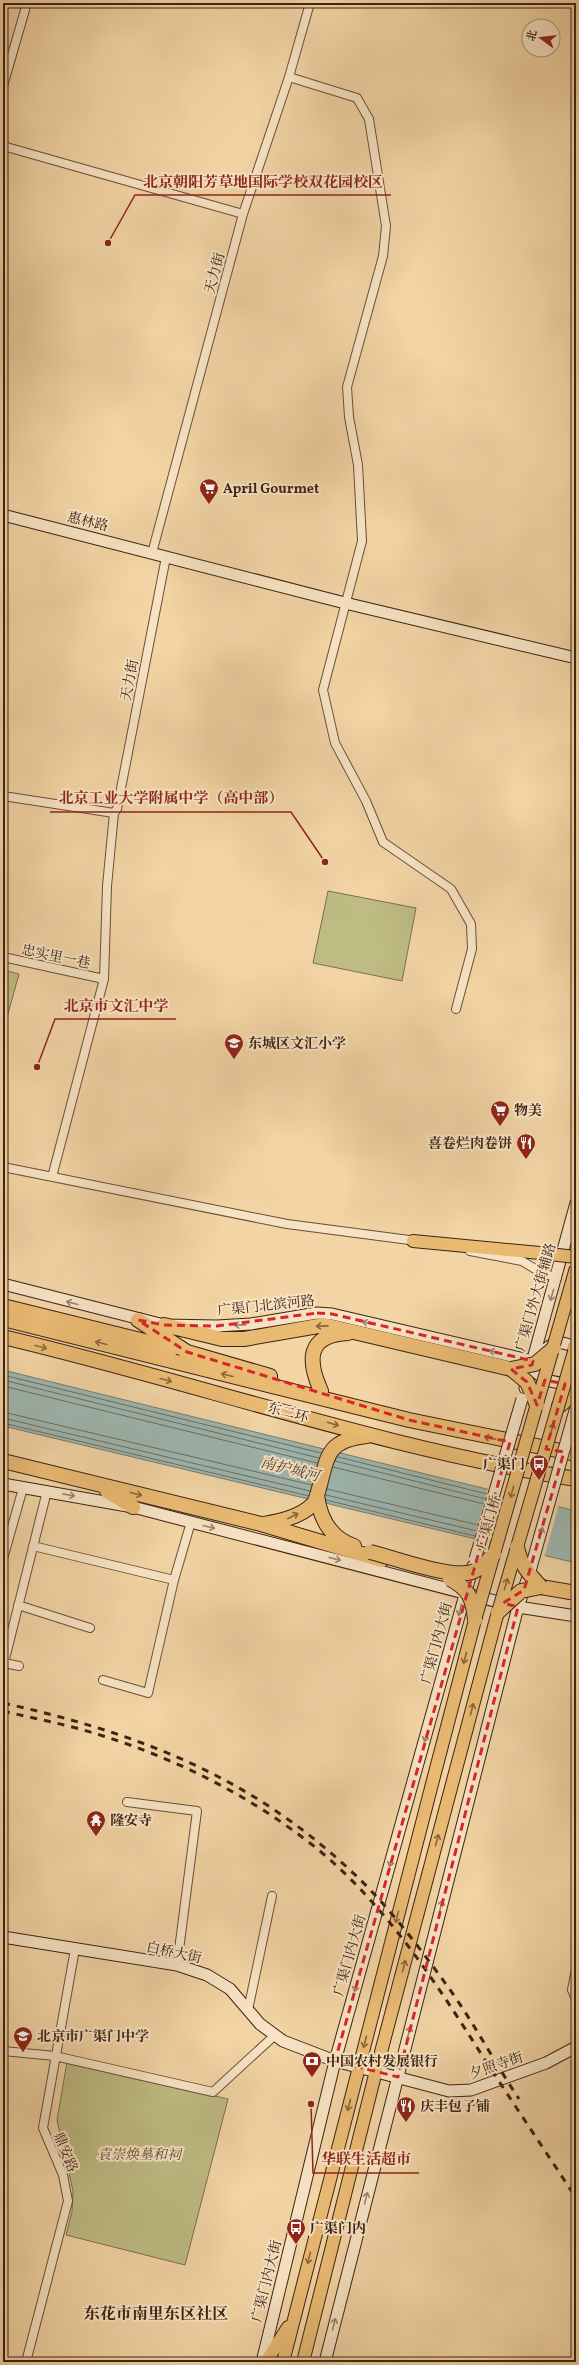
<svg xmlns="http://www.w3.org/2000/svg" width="579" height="2365" viewBox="0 0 579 2365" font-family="Vollkorn,'Noto Serif SC',serif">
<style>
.green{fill:#bebc83;stroke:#7e6f4b}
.water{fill:#9db7b0;stroke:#777b71}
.pier{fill:#f2d4a5}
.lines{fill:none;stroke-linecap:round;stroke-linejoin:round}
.shore{stroke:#6e6c62;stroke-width:1}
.street-casing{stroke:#6b4e38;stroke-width:10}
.secondary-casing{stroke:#3e2213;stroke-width:13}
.primary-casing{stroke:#3e2213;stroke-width:14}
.highway-casing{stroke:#3e2213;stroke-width:16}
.street{stroke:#f7e3c4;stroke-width:8}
.secondary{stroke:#f7e3c4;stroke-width:11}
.primary{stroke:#e9ba72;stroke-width:12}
.highway{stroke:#e9ba72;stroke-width:14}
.rail{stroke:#3e2213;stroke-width:3;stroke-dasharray:7 7;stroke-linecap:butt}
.secondary-bridge-casing{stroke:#3e2213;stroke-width:13;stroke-linecap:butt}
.primary-bridge-casing{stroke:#3e2213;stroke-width:14;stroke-linecap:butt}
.highway-bridge-casing{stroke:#3e2213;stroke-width:16;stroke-linecap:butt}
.secondary-bridge{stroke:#f7e3c4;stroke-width:11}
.primary-bridge{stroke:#e9ba72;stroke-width:12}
.highway-bridge{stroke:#e9ba72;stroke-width:14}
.oneway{stroke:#9a826c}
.oneway2{stroke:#8b663e}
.marked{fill:none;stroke:#d62828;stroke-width:3;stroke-dasharray:8 5;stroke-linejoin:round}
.labels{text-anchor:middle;stroke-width:4;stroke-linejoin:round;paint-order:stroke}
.street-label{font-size:14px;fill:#3e2213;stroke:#f7e3c4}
.poi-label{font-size:14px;font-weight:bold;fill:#3e2213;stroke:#f7e3c4;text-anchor:start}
.park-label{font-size:14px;font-style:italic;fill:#5e482f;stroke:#f7e3c4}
.water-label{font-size:15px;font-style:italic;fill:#56473a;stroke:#f7e3c4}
.quarter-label{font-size:16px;font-weight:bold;fill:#3e2213;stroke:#f7e3c4}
.leader{fill:none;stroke:#8f2418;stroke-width:1.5}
.callout-dot{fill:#8f2418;stroke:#f7e3c4;stroke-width:1.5}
.callout-label{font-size:15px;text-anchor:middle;font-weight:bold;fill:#8f2418;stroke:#f7e3c4;stroke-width:4;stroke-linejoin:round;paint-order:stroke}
</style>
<rect width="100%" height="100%" fill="#f2d4a5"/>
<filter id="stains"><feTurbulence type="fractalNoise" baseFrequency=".005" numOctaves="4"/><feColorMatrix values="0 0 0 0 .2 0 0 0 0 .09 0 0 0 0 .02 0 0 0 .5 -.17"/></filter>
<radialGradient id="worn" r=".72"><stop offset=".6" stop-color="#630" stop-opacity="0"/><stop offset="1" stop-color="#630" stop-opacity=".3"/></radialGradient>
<path class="green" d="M328,891L416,908L402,981L313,963Z
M3,970L19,974L6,1021L3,1020Z
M67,2062L228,2099L185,2265L66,2235L72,2212L73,2191L57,2120Z"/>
<path class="water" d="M3,1370L576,1511V1563L3,1426Z"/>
<path class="pier" d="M488,1488L559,1505L544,1558L473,1541Z"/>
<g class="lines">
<path class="shore" d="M3,1375L321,1453
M3,1380L319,1458
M3,1386L317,1463
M3,1412L312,1485
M3,1418L310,1491
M3,1423L309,1496
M338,1457L487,1494
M335,1461L486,1499
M333,1467L484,1504
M327,1489L478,1525
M326,1495L477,1531
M326,1500L475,1536"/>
<g class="street-casing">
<path id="street" d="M289,77L357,98L369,119L386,226L383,256L347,387L349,417L358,465L362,541L323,690L335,743L366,801L383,842L451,889L471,924L472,949L456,1009
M3,86L27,3
M3,146L243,214
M152,553L243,214L289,77L310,3
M3,796L114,813L117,809L166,557
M3,957L104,979
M3,1167L287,1224L417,1241
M52,1177L104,979L107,886L114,813
M470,1251L522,1261L540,1272L557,1278
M33,1546L174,1580
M3,1559L23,1488
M18,1605L90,1628
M19,1666L4,1663L47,1491
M103,1680L148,1693L174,1580L191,1522
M127,1802L197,1811L177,1965
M576,1969L572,1990L576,1999
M248,2010L272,1896
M3,2051L55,2056L213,2092L274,2036
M26,2362L68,2201L63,2175L43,2128L75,1949"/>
</g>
<g class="secondary-casing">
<path id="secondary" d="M3,515L345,603L576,658
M3,1284L164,1325L217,1326L251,1324L317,1313L332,1314L533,1361C547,1347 556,1335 576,1349
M531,1367C544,1382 557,1385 576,1382
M525,1388L576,1203
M3,1484L133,1507L518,1607L576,1616
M3,1937L177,1965L207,1975L230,1989L260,2024L283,2041L335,2061L449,2091L471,2090L546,2063L576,2047
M262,2362L335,2061L473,1566
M325,2362L518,1607L530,1571"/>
</g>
<g class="primary-casing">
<path id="primary" d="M413,1241L540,1253
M266,2362L288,2327
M283,2362L432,1784
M303,2362L376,2071L451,1788"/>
</g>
<g class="highway-casing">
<path id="highway" d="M3,1306L173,1348
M3,1319L409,1420L576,1454
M138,1320L187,1352L270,1376
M164,1325L222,1339H244L324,1325L511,1369
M3,1337C194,1382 381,1448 576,1479
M321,1391C307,1360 307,1335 348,1333
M559,1406L576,1392
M3,1461L261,1524L382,1560
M107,1491L133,1507
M317,1495C320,1519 330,1538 354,1546
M264,1524C280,1521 300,1517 312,1505C317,1500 318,1491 320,1485C328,1452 330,1440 367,1436
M541,1587L576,1593"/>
</g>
<use href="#street" class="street"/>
<use href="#secondary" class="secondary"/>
<use href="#primary" class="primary"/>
<use href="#highway" class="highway"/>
<path class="rail" d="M3,1703C137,1733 248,1775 350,1870C387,1904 419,1947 448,1987C474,2023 495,2063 519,2099
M3,1711C28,1717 54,1722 80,1729C158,1751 233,1786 298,1834C378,1892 433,1978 485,2060C515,2106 546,2152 576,2198"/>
<g class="secondary-bridge-casing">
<path id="secondary-bridge" d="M475,1559L522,1399
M530,1571L576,1407"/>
</g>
<g class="primary-bridge-casing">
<path id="primary-bridge" d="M540,1253L576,1257
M432,1784L475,1620L576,1268
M451,1788L496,1619L576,1345"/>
</g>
<g class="highway-bridge-casing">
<path id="highway-bridge" d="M575,1347L576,1350
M511,1369L535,1364L554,1348
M511,1369L527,1382L537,1405
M517,1547C520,1564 529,1574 541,1587
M370,1552C395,1558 443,1576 467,1573C479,1572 486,1562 494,1554
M450,1579C469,1589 473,1599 475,1620
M498,1612L521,1591L541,1587"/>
</g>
<use href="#secondary-bridge" class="secondary-bridge"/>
<use href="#primary-bridge" class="primary-bridge"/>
<use href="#highway-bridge" class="highway-bridge"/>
</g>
<defs><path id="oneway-shaft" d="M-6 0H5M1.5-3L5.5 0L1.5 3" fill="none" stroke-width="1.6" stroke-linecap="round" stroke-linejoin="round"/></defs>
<g class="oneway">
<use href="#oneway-shaft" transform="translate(552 1295) rotate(106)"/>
<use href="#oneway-shaft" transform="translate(72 1303) rotate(-165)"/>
<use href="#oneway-shaft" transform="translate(368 1323) rotate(-167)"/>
<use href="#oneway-shaft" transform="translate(240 1325) rotate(176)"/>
<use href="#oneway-shaft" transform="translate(495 1352) rotate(-167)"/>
<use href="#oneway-shaft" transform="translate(69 1495) rotate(11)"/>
<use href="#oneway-shaft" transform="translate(209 1527) rotate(14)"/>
<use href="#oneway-shaft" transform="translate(541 1533) rotate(-74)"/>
<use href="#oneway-shaft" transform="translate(335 1559) rotate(14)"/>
<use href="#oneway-shaft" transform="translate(460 1610) rotate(105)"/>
<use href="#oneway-shaft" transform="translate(426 1736) rotate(106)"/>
<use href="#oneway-shaft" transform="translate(391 1861) rotate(106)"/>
<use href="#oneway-shaft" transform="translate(441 1906) rotate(-76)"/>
<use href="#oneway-shaft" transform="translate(356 1986) rotate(106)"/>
<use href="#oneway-shaft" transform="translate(409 2032) rotate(-76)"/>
<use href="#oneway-shaft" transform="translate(366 2198) rotate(-76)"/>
<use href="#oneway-shaft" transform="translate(334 2324) rotate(-76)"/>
</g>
<g class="oneway2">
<use href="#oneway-shaft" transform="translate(322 1326) rotate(179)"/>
<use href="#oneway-shaft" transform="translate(101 1343) rotate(-166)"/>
<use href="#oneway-shaft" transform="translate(41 1347) rotate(15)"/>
<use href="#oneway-shaft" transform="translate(227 1375) rotate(-166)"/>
<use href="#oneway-shaft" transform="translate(166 1380) rotate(15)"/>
<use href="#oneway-shaft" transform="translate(333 1424) rotate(16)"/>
<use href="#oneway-shaft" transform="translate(552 1429) rotate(-73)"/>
<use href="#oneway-shaft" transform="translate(490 1438) rotate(-168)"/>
<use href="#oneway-shaft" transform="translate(512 1492) rotate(106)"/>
<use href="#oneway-shaft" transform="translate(136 1494) rotate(14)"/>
<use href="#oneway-shaft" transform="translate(293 1516) rotate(-27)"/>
<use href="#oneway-shaft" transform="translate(506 1584) rotate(-74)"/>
<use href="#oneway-shaft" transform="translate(465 1658) rotate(105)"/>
<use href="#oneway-shaft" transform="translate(472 1709) rotate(-75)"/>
<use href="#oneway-shaft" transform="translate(437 1840) rotate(-75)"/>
<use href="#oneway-shaft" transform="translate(397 1917) rotate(105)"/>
<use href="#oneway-shaft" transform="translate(404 1966) rotate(-75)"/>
<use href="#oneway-shaft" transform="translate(365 2042) rotate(105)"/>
<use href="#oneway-shaft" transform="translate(349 2105) rotate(105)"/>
<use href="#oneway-shaft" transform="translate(309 2258) rotate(104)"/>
</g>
<path class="marked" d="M317,1313L332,1314L533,1361L532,1365L511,1369L527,1382L537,1405L545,1380L565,1384L546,1449L564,1452L524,1590L503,1603L518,1607L398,2077L335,2061L510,1442L409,1420L187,1352L138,1320L164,1325L217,1326Z"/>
<defs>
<g id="supermarket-pin" transform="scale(1)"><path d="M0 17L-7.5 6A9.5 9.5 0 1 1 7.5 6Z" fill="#8f2418" stroke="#f7e3c4"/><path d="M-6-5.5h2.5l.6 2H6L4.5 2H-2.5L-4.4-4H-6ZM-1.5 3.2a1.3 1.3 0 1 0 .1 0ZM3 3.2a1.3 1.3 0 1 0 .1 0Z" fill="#fff"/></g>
<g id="school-pin" transform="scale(1)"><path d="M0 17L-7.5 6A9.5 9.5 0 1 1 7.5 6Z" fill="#8f2418" stroke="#f7e3c4"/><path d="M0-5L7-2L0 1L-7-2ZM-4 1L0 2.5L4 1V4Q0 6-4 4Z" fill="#fff"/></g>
<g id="restaurant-pin" transform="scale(1)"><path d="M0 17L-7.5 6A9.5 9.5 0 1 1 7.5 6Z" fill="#8f2418" stroke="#f7e3c4"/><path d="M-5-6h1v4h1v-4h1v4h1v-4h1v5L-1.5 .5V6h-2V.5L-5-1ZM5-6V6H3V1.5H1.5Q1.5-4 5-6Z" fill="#fff"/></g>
<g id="bus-pin" transform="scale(1)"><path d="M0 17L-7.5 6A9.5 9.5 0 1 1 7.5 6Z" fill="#8f2418" stroke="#f7e3c4"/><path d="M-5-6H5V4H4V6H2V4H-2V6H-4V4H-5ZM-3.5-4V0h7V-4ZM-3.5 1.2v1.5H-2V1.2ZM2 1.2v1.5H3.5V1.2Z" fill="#fff"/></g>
<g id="temple-pin" transform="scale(1)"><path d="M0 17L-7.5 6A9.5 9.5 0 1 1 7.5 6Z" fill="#8f2418" stroke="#f7e3c4"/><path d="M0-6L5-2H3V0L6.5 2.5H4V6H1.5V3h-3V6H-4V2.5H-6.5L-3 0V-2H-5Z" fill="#fff"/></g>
<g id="bank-pin" transform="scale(1)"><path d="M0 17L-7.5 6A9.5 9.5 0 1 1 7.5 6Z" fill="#8f2418" stroke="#f7e3c4"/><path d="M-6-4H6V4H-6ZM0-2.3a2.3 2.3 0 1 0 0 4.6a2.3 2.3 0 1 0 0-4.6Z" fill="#fff"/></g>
</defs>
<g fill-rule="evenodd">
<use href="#supermarket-pin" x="209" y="488"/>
<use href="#school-pin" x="234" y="1043"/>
<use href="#supermarket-pin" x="500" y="1110"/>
<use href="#restaurant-pin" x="526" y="1143"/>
<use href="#bus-pin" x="539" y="1464"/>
<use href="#temple-pin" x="96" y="1820"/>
<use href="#school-pin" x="23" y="2036"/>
<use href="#bank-pin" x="312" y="2061"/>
<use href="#restaurant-pin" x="406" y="2106"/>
<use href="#bus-pin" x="296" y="2228"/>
</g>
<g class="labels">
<g class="street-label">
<text transform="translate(214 273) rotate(-75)" y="5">天力街</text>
<text transform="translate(88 521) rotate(14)" y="5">惠林路</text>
<text transform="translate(129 680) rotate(-79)" y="5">天力街</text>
<text transform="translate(56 956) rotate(12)" y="5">忠实里一巷</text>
<text transform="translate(535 1297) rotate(-74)" y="5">广渠门外大街辅路</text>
<text transform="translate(266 1305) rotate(-6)" y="5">广渠门北滨河路</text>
<text transform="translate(288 1412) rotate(15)" y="5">东二环</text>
<text transform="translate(488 1522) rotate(-74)" y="5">广渠门桥</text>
<text transform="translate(436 1643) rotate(-75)" y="5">广渠门内大街</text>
<text transform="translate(174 1952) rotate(12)" y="5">白桥大街</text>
<text transform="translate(349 1955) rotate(-74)" y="5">广渠门内大街</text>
<text transform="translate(496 2065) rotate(-19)" y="5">夕照寺街</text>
<text transform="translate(66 2152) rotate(68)" y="5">鼎安路</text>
<text transform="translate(266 2281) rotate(-76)" y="5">广渠门内大街</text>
</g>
<g class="poi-label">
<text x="223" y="493">April Gourmet</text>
<text x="248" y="1048">东城区文汇小学</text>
<text x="514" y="1115">物美</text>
<text x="512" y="1148" text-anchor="end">喜卷烂肉卷饼</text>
<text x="525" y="1469" text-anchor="end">广渠门</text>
<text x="110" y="1825">隆安寺</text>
<text x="37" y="2041">北京市广渠门中学</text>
<text x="326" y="2066">中国农村发展银行</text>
<text x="420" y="2111">庆丰包子铺</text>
<text x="310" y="2233">广渠门内</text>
</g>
<g class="park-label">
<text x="139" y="2159">袁崇焕墓和祠</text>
</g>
<g class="water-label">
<text transform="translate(290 1469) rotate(14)" y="5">南护城河</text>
</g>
<g class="quarter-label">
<text x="156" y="2319">东花市南里东区社区</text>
</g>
</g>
<path class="leader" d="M108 243L135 195H391M325 862L291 812H50M37 1067L55 1019H176M311 2104L313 2173H419"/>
<g class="callout-dot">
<circle cx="108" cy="243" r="4"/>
<circle cx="325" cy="862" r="4"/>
<circle cx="37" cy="1067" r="4"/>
<circle cx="311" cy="2104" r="4"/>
</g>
<g class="callout-label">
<text x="263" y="187">北京朝阳芳草地国际学校双花园校区</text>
<text x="171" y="803">北京工业大学附属中学（高中部）</text>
<text x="116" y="1011">北京市文汇中学</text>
<text x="366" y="2164">华联生活超市</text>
</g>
<rect width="579" height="2365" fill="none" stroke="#f2d4a5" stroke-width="16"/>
<rect x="4" y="4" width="571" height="2357" fill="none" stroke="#3e2213" stroke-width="2"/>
<rect x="8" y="8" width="563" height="2349" fill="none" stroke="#3e2213"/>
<g transform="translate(541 38) rotate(285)"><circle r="19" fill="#f7e3c4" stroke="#ad967d"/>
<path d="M0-3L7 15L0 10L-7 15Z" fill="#8f2418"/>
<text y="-6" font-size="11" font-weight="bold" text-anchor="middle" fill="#3e2213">北</text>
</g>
<rect width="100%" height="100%" filter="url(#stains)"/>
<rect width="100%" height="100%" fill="url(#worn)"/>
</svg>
